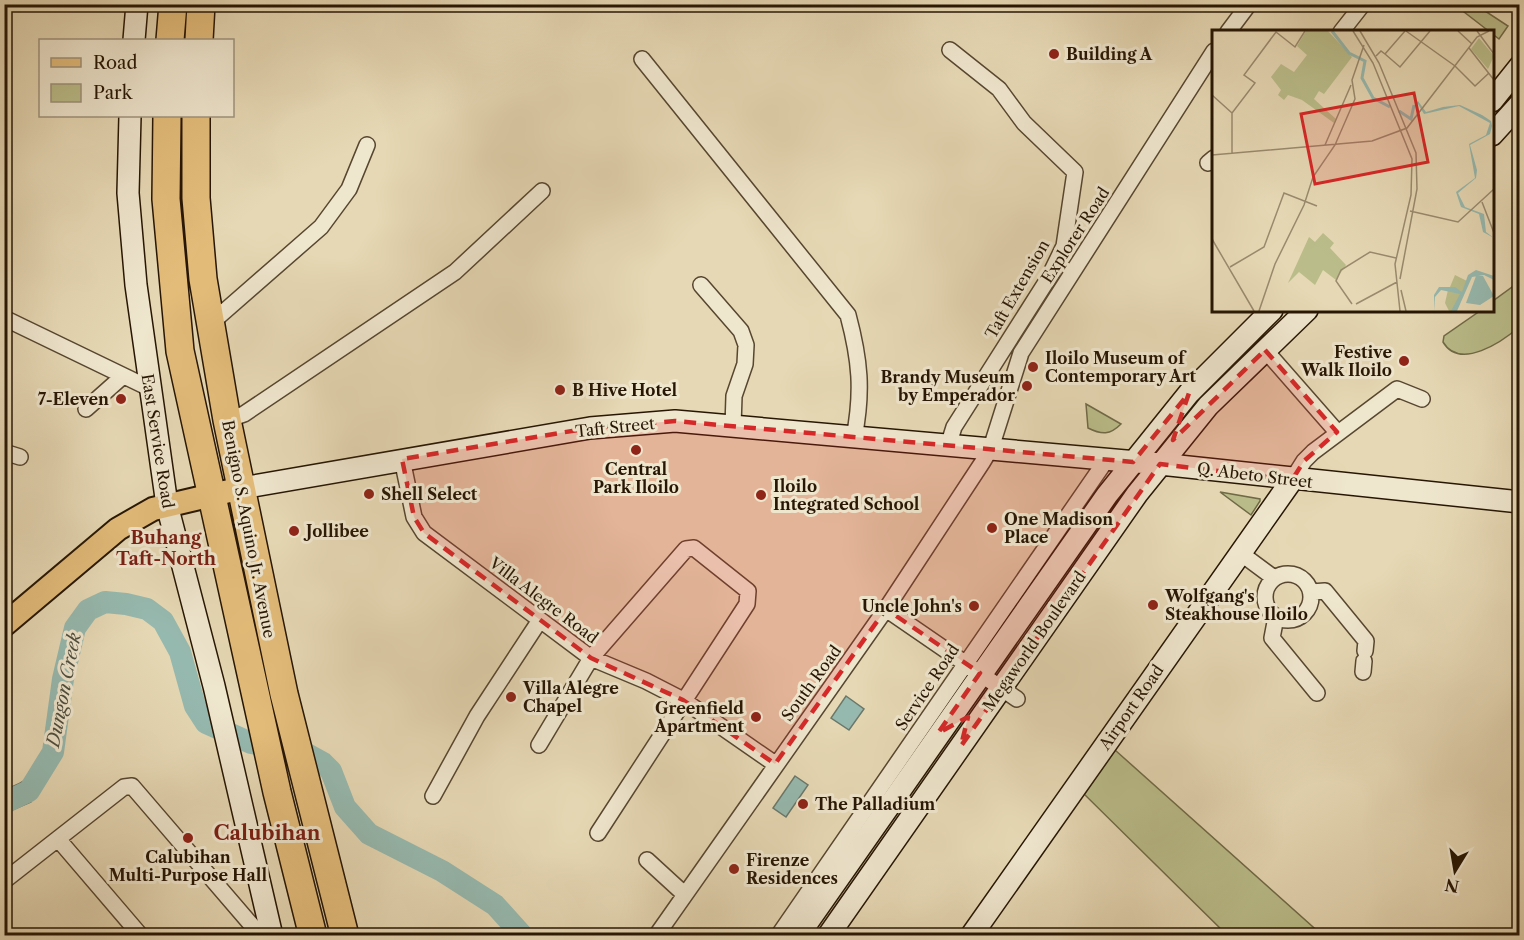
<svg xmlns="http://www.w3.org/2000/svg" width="1524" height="940" viewBox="0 0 1524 940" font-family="'Libre Caslon Text',serif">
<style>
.green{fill:#babd8a;stroke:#706a47;stroke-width:1.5}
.water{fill:#96b9af;stroke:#6a786b;stroke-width:1.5}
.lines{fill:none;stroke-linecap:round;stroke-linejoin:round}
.shore{stroke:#5e685a;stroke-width:1.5}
.river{stroke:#96b9af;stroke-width:22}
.street-casing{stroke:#574630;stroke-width:18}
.secondary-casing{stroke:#271604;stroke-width:24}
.primary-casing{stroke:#271604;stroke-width:26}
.highway-casing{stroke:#271604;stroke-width:30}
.street{stroke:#efe6ce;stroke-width:15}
.secondary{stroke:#efe6ce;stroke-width:21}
.primary{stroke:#e3bc7a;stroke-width:22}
.highway{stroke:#e3bc7a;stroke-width:27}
.marked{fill:#d62828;fill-opacity:0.2;stroke:#d62828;stroke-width:4.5;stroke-dasharray:12 8;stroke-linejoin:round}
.poi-dot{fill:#8f2418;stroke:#efe6ce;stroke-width:2}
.labels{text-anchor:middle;stroke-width:6;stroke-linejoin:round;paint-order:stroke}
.poi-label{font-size:16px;font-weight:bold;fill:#271604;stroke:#efe6ce;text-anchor:start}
.street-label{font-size:16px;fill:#271604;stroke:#efe6ce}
.neighbourhood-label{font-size:18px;font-weight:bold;fill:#7a1f14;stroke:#efe6ce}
.water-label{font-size:18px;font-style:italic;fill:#4e4f40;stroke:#efe6ce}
.quarter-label{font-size:20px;font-weight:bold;fill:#7a1f14;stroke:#efe6ce}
.inset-river{fill:none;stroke:#96b9af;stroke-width:3}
.inset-road{fill:none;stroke:#9a8a6e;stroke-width:1.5}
.view{fill:#d62828;fill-opacity:0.15;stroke:#d62828;stroke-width:3}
.inset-edge{fill:none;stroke:#271604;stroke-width:3}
</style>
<rect width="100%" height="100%" fill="#e6d8b4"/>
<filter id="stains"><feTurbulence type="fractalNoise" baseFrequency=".00333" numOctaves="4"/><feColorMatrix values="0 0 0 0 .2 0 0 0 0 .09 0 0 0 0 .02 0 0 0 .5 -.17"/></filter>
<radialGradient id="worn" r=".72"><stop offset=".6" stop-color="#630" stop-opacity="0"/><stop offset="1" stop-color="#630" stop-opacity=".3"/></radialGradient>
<path class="green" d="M1455,5H1476L1508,26L1499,39Z
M1519,282V327C1503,341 1460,371 1443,342L1444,336L1480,311L1492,310L1493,301Z
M1086,404L1121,424C1110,435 1102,435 1088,428Z
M1220,492L1260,499V501L1251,515Z
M1115,750L1322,935H1227L1084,794Z"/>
<path class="water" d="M846,696L864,709L849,730L831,718Z
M53,752L31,802L5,813V789C27,783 39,770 53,752Z
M795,776L808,785L786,817L773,808Z"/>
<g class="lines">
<path class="shore" d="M4,794L27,787L31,790L27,798L4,806"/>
<path class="river" d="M4,803L29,791L53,752L63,679L75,628L88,610L105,602L126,604L147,609L163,621L180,652L195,706L206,723L251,743L303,752L323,763L331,771L345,807L369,834L442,871L495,905L523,936"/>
<g class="street-casing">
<path id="street" d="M1228,32L1249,4
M1341,32L1363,4
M642,59L848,315C860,360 863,391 854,438
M1208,163L1214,158
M701,285L741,331L746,345L745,364L734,396L733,426
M4,318L151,389
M210,324L321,227L349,189L367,145
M1265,350L1337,432
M86,409L122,377
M227,420L244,414L455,272L542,191
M948,446L954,427L1048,279L1064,246L1075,172L1024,123L999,89L950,50
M4,452L20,457
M402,459L414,517L424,533L591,658L646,681L683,700L775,764
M1292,480L1304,461L1313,452L1397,389L1422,399
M1239,552L1274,578
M1265 597a23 23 0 1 1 46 0a23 23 0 1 1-46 0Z
M1311,592L1325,591L1366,641L1365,651
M886,609L1017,699
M1276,617L1272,638L1317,693
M1363,672L1364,661
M539,745L591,658L686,549L694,548L748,591L747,604L598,833
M433,796L477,716L540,620
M58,839L141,936
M647,860L683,893
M4,881L124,787L132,786L261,936
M656,936L886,609L982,463L991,448L1021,353L1214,51
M778,936L1107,459"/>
</g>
<g class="secondary-casing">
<path id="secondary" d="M134,40L137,4
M1492,101L1520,66
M130,116L128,193L136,285L167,505L214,686L272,936
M1492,135L1520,104
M242,488L590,428L675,421L1160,464L1520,502
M798,936L1107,495L1189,393L1272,310
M828,936L1137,494L1208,406L1307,310
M971,936L1292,480"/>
</g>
<g class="primary-casing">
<path id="primary" d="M4,625L118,529L153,509L242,488"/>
</g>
<g class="highway-casing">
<path id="highway" d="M170,40L173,4
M199,40L201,4
M167,116L166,199L180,351L277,792L313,936
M196,116V198L203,279L227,420L284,694L345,936"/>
</g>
<use href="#street" class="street"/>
<use href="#secondary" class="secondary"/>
<use href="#primary" class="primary"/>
<use href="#highway" class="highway"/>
</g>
<path class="marked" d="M1265,350L1337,432L1304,461L1292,480L1160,464L961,746L968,717L938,733L980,673L886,609L775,764L683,700L591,658L424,533L414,517L402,459L590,428L675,421L1133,462L1189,393L1173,440Z"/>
<g class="poi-dot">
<circle cx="1054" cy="54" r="6"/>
<circle cx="1404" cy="361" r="6"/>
<circle cx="1033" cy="367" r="6"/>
<circle cx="1027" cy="386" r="6"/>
<circle cx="560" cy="390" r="6"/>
<circle cx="121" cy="399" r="6"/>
<circle cx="636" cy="450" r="6"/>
<circle cx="369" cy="494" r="6"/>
<circle cx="761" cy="495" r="6"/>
<circle cx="992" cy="528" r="6"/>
<circle cx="294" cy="531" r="6"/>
<circle cx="1153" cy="605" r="6"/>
<circle cx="974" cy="606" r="6"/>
<circle cx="511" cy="697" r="6"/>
<circle cx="756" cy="717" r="6"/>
<circle cx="803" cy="804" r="6"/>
<circle cx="188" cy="838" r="6"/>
<circle cx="734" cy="869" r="6"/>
</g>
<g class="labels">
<g class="poi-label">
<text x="1066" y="60">Building A</text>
<text x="1392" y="358" text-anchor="end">Festive<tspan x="1392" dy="18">Walk Iloilo</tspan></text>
<text x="1045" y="364">Iloilo Museum of<tspan x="1045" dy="18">Contemporary Art</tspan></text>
<text x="1015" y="383" text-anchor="end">Brandy Museum<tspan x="1015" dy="18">by Emperador</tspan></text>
<text x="572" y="396">B Hive Hotel</text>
<text x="109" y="405" text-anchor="end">7-Eleven</text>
<text x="636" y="475" text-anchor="middle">Central<tspan x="636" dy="18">Park Iloilo</tspan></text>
<text x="773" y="492">Iloilo<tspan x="773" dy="18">Integrated School</tspan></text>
<text x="381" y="500">Shell Select</text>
<text x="1004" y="525">One Madison<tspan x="1004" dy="18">Place</tspan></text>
<text x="306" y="537">Jollibee</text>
<text x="1165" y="602">Wolfgang's<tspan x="1165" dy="18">Steakhouse Iloilo</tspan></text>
<text x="962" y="612" text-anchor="end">Uncle John's</text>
<text x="523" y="694">Villa Alegre<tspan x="523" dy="18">Chapel</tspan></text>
<text x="744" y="714" text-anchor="end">Greenfield<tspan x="744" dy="18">Apartment</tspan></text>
<text x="815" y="810">The Palladium</text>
<text x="188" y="863" text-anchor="middle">Calubihan<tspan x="188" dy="18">Multi-Purpose Hall</tspan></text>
<text x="746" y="866">Firenze<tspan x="746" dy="18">Residences</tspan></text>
</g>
<g class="street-label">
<text transform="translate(1075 235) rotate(-57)" y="6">Explorer Road</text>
<text transform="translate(1017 289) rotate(-60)" y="6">Taft Extension</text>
<text transform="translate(615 427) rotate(-6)" y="6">Taft Street</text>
<text transform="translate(158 441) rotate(81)" y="6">East Service Road</text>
<text transform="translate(1255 475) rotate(7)" y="6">Q. Abeto Street</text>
<text transform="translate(249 529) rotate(79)" y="6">Benigno S. Aquino Jr. Avenue</text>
<text transform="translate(544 600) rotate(37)" y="6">Villa Alegre Road</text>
<text transform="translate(1034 641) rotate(-55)" y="6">Megaworld Boulevard</text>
<text transform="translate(811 683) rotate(-54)" y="6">South Road</text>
<text transform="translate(927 687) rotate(-56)" y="6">Service Road</text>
<text transform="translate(1131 707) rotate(-55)" y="6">Airport Road</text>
</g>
<g class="neighbourhood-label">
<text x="166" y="544">Buhang<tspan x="166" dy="21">Taft-North</tspan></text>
</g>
<g class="water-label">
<text transform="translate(64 690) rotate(-79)" y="6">Dungon Creek</text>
</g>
<g class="quarter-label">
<text x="267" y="840">Calubihan</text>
</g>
</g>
<g transform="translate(1212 30)">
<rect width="282" height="282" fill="#e6d8b4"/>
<path d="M94,1H116L140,27L112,64L107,61L102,69L124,89L122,93L90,70L76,65L72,70L66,65L69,60L59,47L69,34L82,42L95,25L85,16ZM267,8L282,26L276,39L259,19ZM111,203L122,213L118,218L134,235L124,250L111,240L103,255L87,242L76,253L97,207L103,212ZM243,245L255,251L254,255L242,281H237L233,273L236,260L249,261L238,257Z" fill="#babd8a"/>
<path d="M206,71L214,82L231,77L248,75L270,85L279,91L280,96L278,104L258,115L265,140L264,148L246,163L253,177L272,184L274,202L282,208L271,202L267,184L249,177L244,162L263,148L257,114L274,105L278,93L247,76L212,84L206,74L201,77ZM264,240L282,246V250L272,245L260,247L245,281H239L248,264L229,260L223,267L222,281V265L227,257H243L250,262L256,245ZM264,246H271L282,266L268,275L254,273Z" fill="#96b9af"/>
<path class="inset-river" d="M120,1L137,23L153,31L150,48L161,68L178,77M187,81L199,89L202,75"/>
<path class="inset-road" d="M141,1L161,33L200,129L199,165L183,234L188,281M148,1L167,33L204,123L205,159L188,249M194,1L243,36L263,56L277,43M246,1L260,14M265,1L282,24M257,18L282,50M173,24L188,37L218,1M164,26L169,21L173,24L193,1M0,65L20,83M113,115L139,55M20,123V83L43,53L32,45L64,2L83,17L93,1M0,125L160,111L195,98L265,7L277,1M270,172L282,203M198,181L246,192L282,159M0,209L42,281M18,237L52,217L72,163L105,176M189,260L194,281M140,274L124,251L129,240L158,222L184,228M144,274L185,252M47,281L63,234L92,175L101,147L123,115L143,69L140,50L152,15"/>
<path class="view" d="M202,63L216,132L103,154L89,84Z"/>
<rect width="282" height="282" class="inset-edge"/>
</g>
<rect width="1524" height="940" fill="none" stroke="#e6d8b4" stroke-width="24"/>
<rect x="6" y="6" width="1512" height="928" fill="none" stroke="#271604" stroke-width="3"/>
<rect x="12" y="12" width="1500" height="916" fill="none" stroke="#271604" stroke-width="1.5"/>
<rect x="39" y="39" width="195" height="78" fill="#efe6ce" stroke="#9f937d" stroke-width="1.5"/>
<rect x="51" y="58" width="30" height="9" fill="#e3bc7a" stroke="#9f937d" stroke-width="1.5"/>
<text x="93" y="69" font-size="18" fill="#271604">Road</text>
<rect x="51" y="84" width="30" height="18" fill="#babd8a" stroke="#9f937d" stroke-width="1.5"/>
<text x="93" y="99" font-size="18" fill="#271604">Park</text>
<g transform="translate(1455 871) rotate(191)" stroke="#efe6ce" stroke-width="4.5" paint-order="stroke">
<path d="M0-4.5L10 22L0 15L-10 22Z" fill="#271604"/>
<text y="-9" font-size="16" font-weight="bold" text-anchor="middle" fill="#271604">N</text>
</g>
<rect width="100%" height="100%" filter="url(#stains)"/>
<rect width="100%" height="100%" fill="url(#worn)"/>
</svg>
